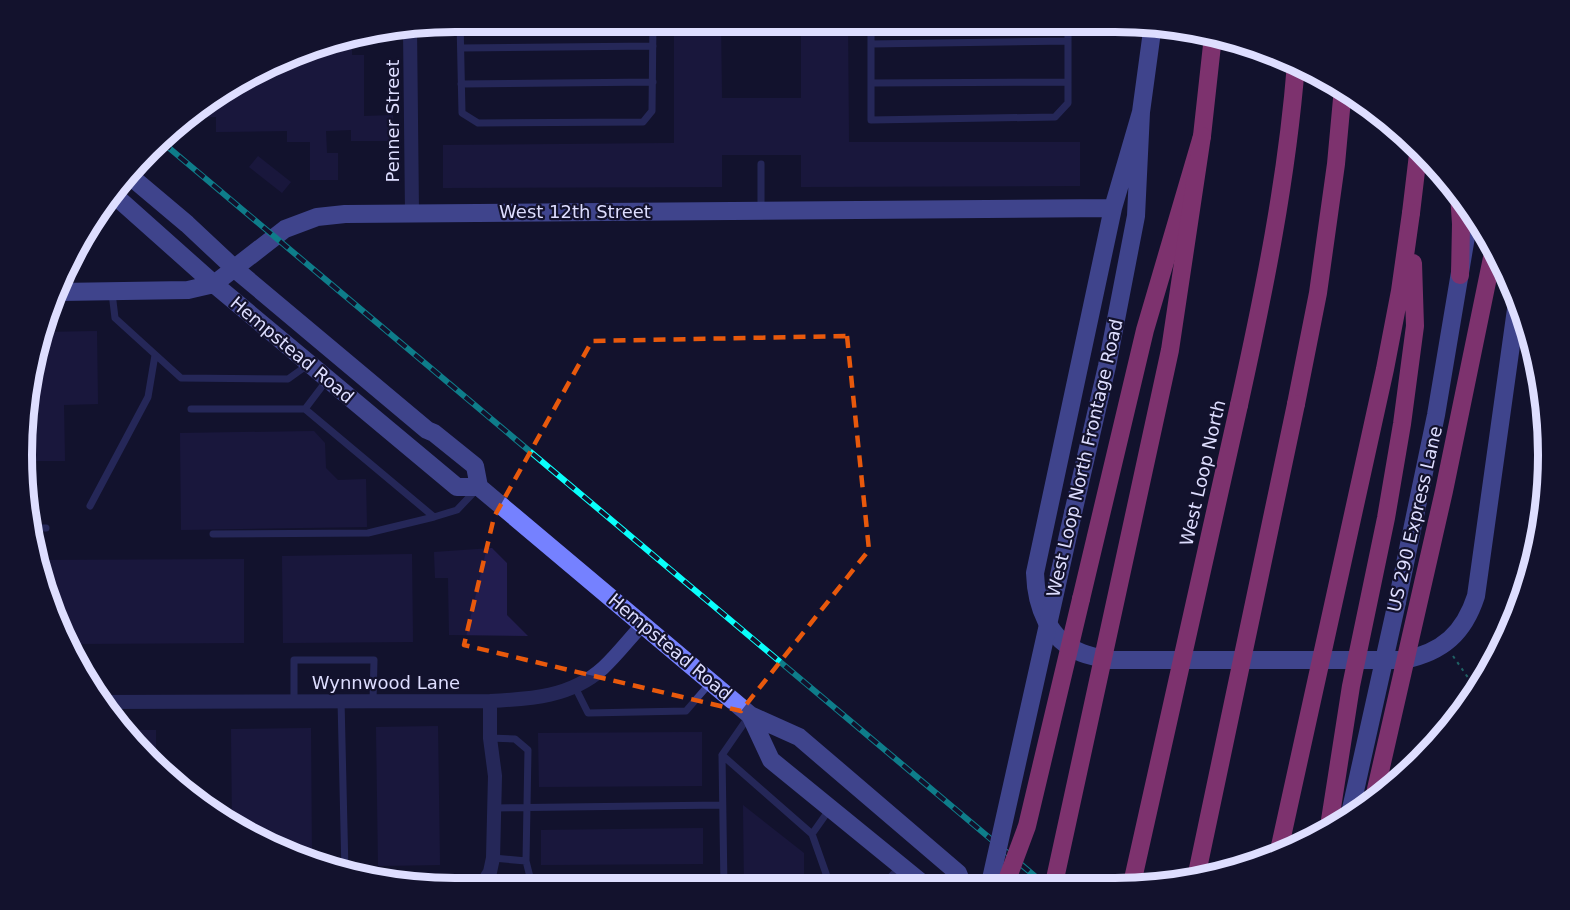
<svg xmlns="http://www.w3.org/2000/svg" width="1570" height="910" viewBox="0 0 1570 910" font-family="'DejaVu Sans',sans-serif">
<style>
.building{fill:#221d4f}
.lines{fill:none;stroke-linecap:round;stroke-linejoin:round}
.path{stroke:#2fc2a8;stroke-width:2;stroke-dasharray:3 4.5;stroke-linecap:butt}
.lane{stroke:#3c428d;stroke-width:7}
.street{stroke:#3c428d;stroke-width:14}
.secondary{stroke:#7581ff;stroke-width:18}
.highway{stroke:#ff59bc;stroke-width:18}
.rail-casing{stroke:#0afffb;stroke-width:6}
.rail{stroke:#13122d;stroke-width:4;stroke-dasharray:11;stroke-linecap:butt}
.secondary-bridge{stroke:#7581ff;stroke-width:18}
.highway-bridge{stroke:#ff59bc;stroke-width:18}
.marked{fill:none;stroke:#e8590c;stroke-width:4.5;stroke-dasharray:12 8;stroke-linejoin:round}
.labels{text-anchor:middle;stroke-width:4.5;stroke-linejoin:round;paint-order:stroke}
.street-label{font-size:18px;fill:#dedeff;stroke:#13122d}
.rim{fill:none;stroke:#dedeff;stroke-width:8}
</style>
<rect width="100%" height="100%" fill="#13122d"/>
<path class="building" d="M674,21H721L722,98H801V21L848,22L849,142H1080V186L801,187V155H722V187L443,188V145L674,143Z
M352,38V55H364V116L393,115L394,141H351V130L326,131L327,153H338V180H310V142H287V131L216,132V117L184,118L191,110L316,44Z
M258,156L291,182L282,193L249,167Z
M97,331L98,404L64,405L65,461H22L21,455L33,365H43V332Z
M314,431L325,443L326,468L338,480L366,479L367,527L181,530L180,433Z
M492,548L507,563V615L528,636L449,635L448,578H435L434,552Z
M412,554L413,642L283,643L282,556Z
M244,559V643L71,644L44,595L38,560Z
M438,726L440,865L378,866L376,727Z
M311,728L312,864L232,825L231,729Z
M122,730H156V761Z
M702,732V786L539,787L538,733Z
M743,805L804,853V888H744Z
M703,828V864L541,865V830Z"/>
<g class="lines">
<path class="path" d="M1453,656L1478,692"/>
<path class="lane" d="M460,21L462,113L478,123L643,122L652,111L653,21
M871,22V120L1055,117L1068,103V22
M871,44L1068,41
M461,48L653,46
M871,83L1068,82
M461,84L653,82
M761,164V209
M112,293L115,318L181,378L288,379L309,364
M191,409H305L434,517L457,510L475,491
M305,409L327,380
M90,506L148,397L155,355
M33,528H46
M213,534L368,533L434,517
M575,687L588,713L686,711L711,682
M341,700L345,872
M294,701V660H374L373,700
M490,738L515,739L528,750L526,861L532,885L723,884
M722,755L812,834L829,882L885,883L890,888
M495,808L722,805
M812,834L829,810
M493,858L526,861
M885,883L900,867
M724,888L722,755L749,716"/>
<path class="street" d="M410,28L412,213
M102,702L490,701C531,699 571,697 603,668C617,655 630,638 643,624
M480,888L490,872L493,858L495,776L490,738V701"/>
<path class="secondary" d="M1141,112L1113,208L1035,573C1036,606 1048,640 1082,653C1090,656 1100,658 1109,660H1404C1443,652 1464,633 1476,596L1518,295
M130,176L187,224L235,269L427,430L434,433L475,466L479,487L750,715L799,737L958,873L964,888
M113,194L214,284L457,487H479
M59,292L188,290L214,284L285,229L317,217L345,214L1113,208
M1073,513L1107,366L1136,216L1141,112L1153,24
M1397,602L1436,415L1471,207
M750,715L771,760L928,888"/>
<path class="highway" d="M1459,193L1461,224L1460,275
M1411,213L1419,146
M1296,404L1318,293L1336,164L1343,88
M1239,405C1264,292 1287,179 1296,64
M1081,599L1145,330L1202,136L1213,36"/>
<g class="rail-casing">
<path id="rail" d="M162,142L1049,888"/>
</g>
<use href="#rail" class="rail"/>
<path class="secondary-bridge" d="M1349,818L1397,602
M989,888L1073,513"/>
<path class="highway-bridge" d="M1374,798L1444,491L1494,248
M1328,833L1351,686L1386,518L1402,424L1415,326L1413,263
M1278,855L1385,369L1400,291L1411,213
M1196,878L1296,404
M1004,888L1027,826L1081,599
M1053,888L1170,350L1202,136
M1131,888L1239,405"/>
</g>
<path d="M0 0H1570V910H0ZM847,336L869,550L741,711L464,645L494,517L592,341Z" fill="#13122d" fill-opacity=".55" fill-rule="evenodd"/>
<path class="marked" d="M847,336L869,550L741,711L464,645L494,517L592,341Z"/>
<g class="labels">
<g class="street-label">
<text transform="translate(393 121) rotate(-90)" y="6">Penner Street</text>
<text x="575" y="218">West 12th Street</text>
<text transform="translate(292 350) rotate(40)" y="6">Hempstead Road</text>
<text transform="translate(1085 458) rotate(-77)" y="6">West Loop North Frontage Road</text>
<text transform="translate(1203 473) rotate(-77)" y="6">West Loop North</text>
<text transform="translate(1415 519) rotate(-77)" y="6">US 290 Express Lane</text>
<text transform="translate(670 647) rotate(40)" y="6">Hempstead Road</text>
<text x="386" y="689">Wynnwood Lane</text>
</g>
</g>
<path d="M0 0H1570V910H0ZM455 32H1115A423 423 0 0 1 1538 455V455A423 423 0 0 1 1115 878H455A423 423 0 0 1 32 455V455A423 423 0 0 1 455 32Z" fill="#13122d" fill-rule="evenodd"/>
<path class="rim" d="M455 32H1115A423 423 0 0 1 1538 455V455A423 423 0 0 1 1115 878H455A423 423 0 0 1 32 455V455A423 423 0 0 1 455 32Z"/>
</svg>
